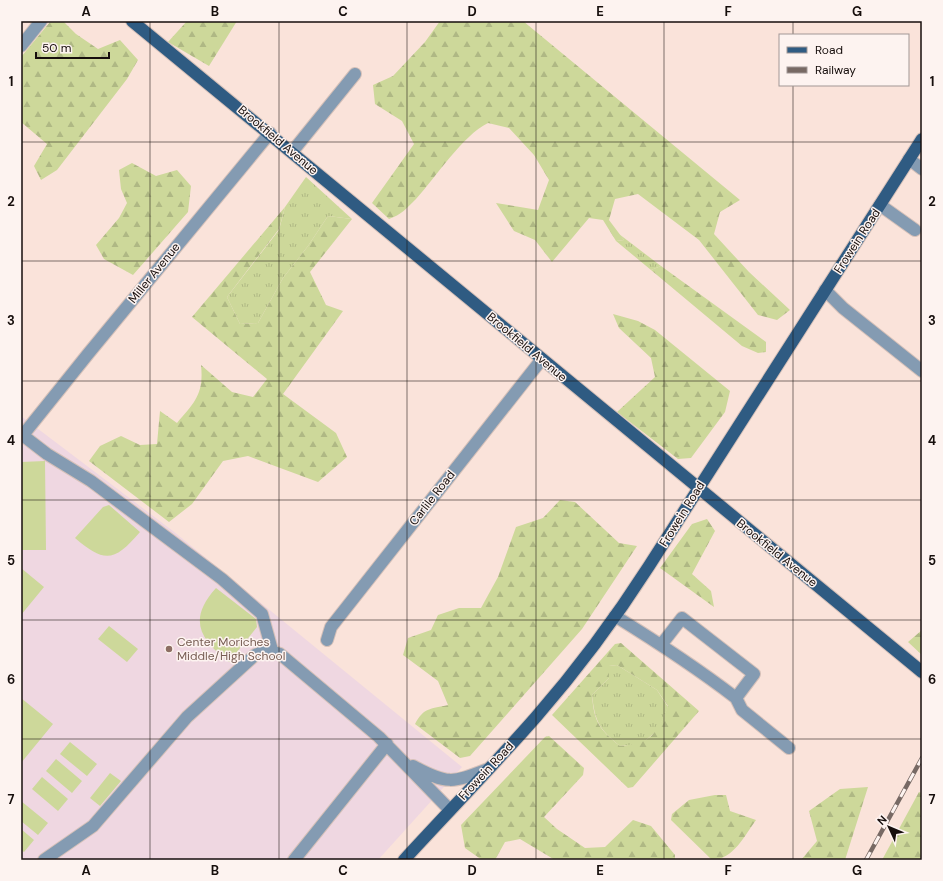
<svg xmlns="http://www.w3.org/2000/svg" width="943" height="881" viewBox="0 0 943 881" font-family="'DM Sans',sans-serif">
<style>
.education{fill:#efd7e1}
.grass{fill:url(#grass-tufts)}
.forest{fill:url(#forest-firs);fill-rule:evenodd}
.garden{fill:#cdd89a}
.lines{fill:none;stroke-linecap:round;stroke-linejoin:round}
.minor-casing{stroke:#d6c1b9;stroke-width:14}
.major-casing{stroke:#d6c1b9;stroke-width:14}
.minor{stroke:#849bb2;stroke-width:12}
.major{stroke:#2f5b82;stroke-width:12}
.rail-casing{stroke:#776964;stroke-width:4.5}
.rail{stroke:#fdf3f0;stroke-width:3;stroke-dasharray:9;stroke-linecap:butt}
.grid{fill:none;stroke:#160e0c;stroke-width:1;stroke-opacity:0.55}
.education-dot{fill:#8d6e63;stroke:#fdf3f0;stroke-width:1.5}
.labels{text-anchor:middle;stroke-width:3;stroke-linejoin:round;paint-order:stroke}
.street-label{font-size:12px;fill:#160e0c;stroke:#fdf3f0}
.education-label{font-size:12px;fill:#785e54;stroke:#fdf3f0;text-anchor:start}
.neatline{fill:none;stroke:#160e0c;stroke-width:1.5}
.grid-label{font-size:13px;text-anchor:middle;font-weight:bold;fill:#160e0c}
</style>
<defs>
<pattern id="grass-tufts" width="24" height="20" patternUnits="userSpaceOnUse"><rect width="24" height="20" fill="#cdd89a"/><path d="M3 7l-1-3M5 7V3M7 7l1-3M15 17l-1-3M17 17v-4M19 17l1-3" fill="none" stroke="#afb884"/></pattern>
<pattern id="forest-firs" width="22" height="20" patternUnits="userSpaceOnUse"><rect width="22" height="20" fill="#cdd89a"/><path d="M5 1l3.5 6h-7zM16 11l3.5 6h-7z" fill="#afb884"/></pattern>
</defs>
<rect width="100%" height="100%" fill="#fae3da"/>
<path class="education" d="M21,416L173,531L462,767L378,860H21Z"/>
<path class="grass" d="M306,177L352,219L328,216L308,246L283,278L258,323L240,324L227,297L279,230L285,207Z
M619,234L661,266L651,270L616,241L624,240Z
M617,665L657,690L668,707L658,730L641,744L620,746C599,729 595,722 592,695L609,678V666Z"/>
<path class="forest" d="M63,21L76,34L98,49L120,40L138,60L127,79L57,170L41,180L34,166L47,144L21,122V57L50,22Z
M187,21H237L209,66L168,42Z
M440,21H523L740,200L720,212L714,234L749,272L790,310L777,320L758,315L699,240L638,194L615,199L609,220L624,240L616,241L603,220L589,218L552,262L535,240L514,231L496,203L538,210L549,180L534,155L509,128L488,123C462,136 437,176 416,199C407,208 401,215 389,219L372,203L414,144L402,121L375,104L373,85L393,76L425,42Z
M132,163L156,176L177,170L191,186L188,212L133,275L104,259L96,245L119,218L127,203L121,189L119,170Z
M285,207L279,229L227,297L240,324L258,323L283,278L308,246L328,216L352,219L310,272L326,305L343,311L283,394L336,433L347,457L318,482L248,456L223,461L192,504L169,522L89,461L100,446L121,436L140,445L157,444L160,411L177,423C195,402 204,394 201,365L232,392L253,397L267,379L192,317Z
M661,266L766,342V352L758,353L742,346L651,270Z
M613,314L638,321L655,330L730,391L725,412L691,458L678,459L617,412L655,377L651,358L619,328Z
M560,500L575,502L619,543L637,546L582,629L470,756L460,758L415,724C424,707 431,709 448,705L438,681L403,655L408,638L431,630L438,615L459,608H481L498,577L516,527L543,518Z
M707,519L715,531L692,574L711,591L714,607L660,568L692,524Z
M922,630V655L908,642Z
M621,643L699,711L633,787L628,788L552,715L615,644ZM617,665L657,690L668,706C656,735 652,743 620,746C599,729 594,722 592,695L609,678V666Z
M549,736L584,768L583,775L544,817L557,829L585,848L605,847L633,820L651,826L675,855V860H555L520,839L505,842L495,860H482L465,848L461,825L545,737Z
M868,787L845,860H801L817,841L809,811L840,789Z
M919,792L922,793V860H882Z
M715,795H726L730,811L756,820C745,835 733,860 712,860L671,820L672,814L689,800Z"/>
<path class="garden" d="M45,461L46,550H21V462Z
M109,505L140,532C115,561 105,564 75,538L103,507Z
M21,568L44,587L21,615Z
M216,588L256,619L257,627L229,662C199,639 188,619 216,588Z
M109,626L138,649L127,662L98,639Z
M21,698L53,724L21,763Z
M70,742L97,764L87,776L60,754Z
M56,759L82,781L72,793L46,771Z
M110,773L121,781L100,806L90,798Z
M42,777L68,799L58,811L32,789Z
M21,801L48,823L38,835L21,821Z
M21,829L34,840L24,852L21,850Z"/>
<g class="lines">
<g class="minor-casing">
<path id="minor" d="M21,46L41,21
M292,152L355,74
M909,159L922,169
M880,205L915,230
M825,290L843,308L922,371
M21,434L47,454L91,481L222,579L262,614L272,650
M23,435L88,354L270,133
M615,616C657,642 697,668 736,698L754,674L682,618L661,645
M327,640L331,627L542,359
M736,698L742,710L789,748
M413,766C448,785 452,783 488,769
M44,860L93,826L187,717L255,655L267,650L280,654L379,737L450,810
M294,860L387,744"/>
</g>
<g class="major-casing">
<path id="major" d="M132,21L922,672
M404,860C448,812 493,766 536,717C577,670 615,619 649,566L922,139"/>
</g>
<use href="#minor" class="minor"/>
<use href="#major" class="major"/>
<g class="rail-casing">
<path id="rail" d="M866,860L922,758"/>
</g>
<use href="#rail" class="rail"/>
</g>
<path class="grid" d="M150,21V860M279,21V860M407,21V860M536,21V860M664,21V860M793,21V35M793,85V860M21,142H922M21,261H922M21,381H922M21,500H922M21,620H922M21,739H922"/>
<circle class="education-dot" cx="169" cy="649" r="4"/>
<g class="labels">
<g class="street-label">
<text transform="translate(278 140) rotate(40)" y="4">Brookfield Avenue</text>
<text transform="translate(857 241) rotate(-57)" y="4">Frowein Road</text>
<text transform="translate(154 273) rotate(-51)" y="4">Miller Avenue</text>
<text transform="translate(527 347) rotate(40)" y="4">Brookfield Avenue</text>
<text transform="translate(432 498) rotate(-52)" y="4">Carlile Road</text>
<text transform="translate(682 514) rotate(-58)" y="4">Frowein Road</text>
<text transform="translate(777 553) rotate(39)" y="4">Brookfield Avenue</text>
<text transform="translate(486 771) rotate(-47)" y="4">Frowein Road</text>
</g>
<g class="education-label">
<text x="177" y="646">Center Moriches<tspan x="177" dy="14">Middle/High School</tspan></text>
</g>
</g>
<rect width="943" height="881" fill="none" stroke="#fdf3f0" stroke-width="44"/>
<rect x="779" y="34" width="130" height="52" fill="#fdf3f0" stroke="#a19795"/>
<rect x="787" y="47" width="20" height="6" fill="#2f5b82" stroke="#a19795"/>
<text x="815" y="54" font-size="12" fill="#160e0c">Road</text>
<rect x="787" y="67" width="20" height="6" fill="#776964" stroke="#a19795"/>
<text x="815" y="74" font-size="12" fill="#160e0c">Railway</text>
<g transform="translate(889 827) rotate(314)" stroke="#fdf3f0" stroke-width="3" paint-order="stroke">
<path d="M0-3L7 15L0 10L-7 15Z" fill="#160e0c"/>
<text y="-6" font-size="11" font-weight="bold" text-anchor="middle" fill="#160e0c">N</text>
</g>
<path d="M36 52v6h73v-6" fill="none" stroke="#160e0c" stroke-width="2"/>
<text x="42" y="52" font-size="12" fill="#160e0c" stroke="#fdf3f0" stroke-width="3" paint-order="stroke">50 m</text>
<rect x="22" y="22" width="899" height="837" class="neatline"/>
<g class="grid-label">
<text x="86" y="16">A</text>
<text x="215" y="16">B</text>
<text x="343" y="16">C</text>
<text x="472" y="16">D</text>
<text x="600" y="16">E</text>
<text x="728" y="16">F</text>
<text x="857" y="16">G</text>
<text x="11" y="86">1</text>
<text x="932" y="86">1</text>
<text x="11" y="206">2</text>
<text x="932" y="206">2</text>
<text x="11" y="325">3</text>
<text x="932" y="325">3</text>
<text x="11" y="445">4</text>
<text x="932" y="445">4</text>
<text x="11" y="565">5</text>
<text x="932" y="565">5</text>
<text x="11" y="684">6</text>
<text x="932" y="684">6</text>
<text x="11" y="804">7</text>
<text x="932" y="804">7</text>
<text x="86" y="875">A</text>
<text x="215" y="875">B</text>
<text x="343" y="875">C</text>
<text x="472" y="875">D</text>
<text x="600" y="875">E</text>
<text x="728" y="875">F</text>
<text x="857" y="875">G</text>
</g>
</svg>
